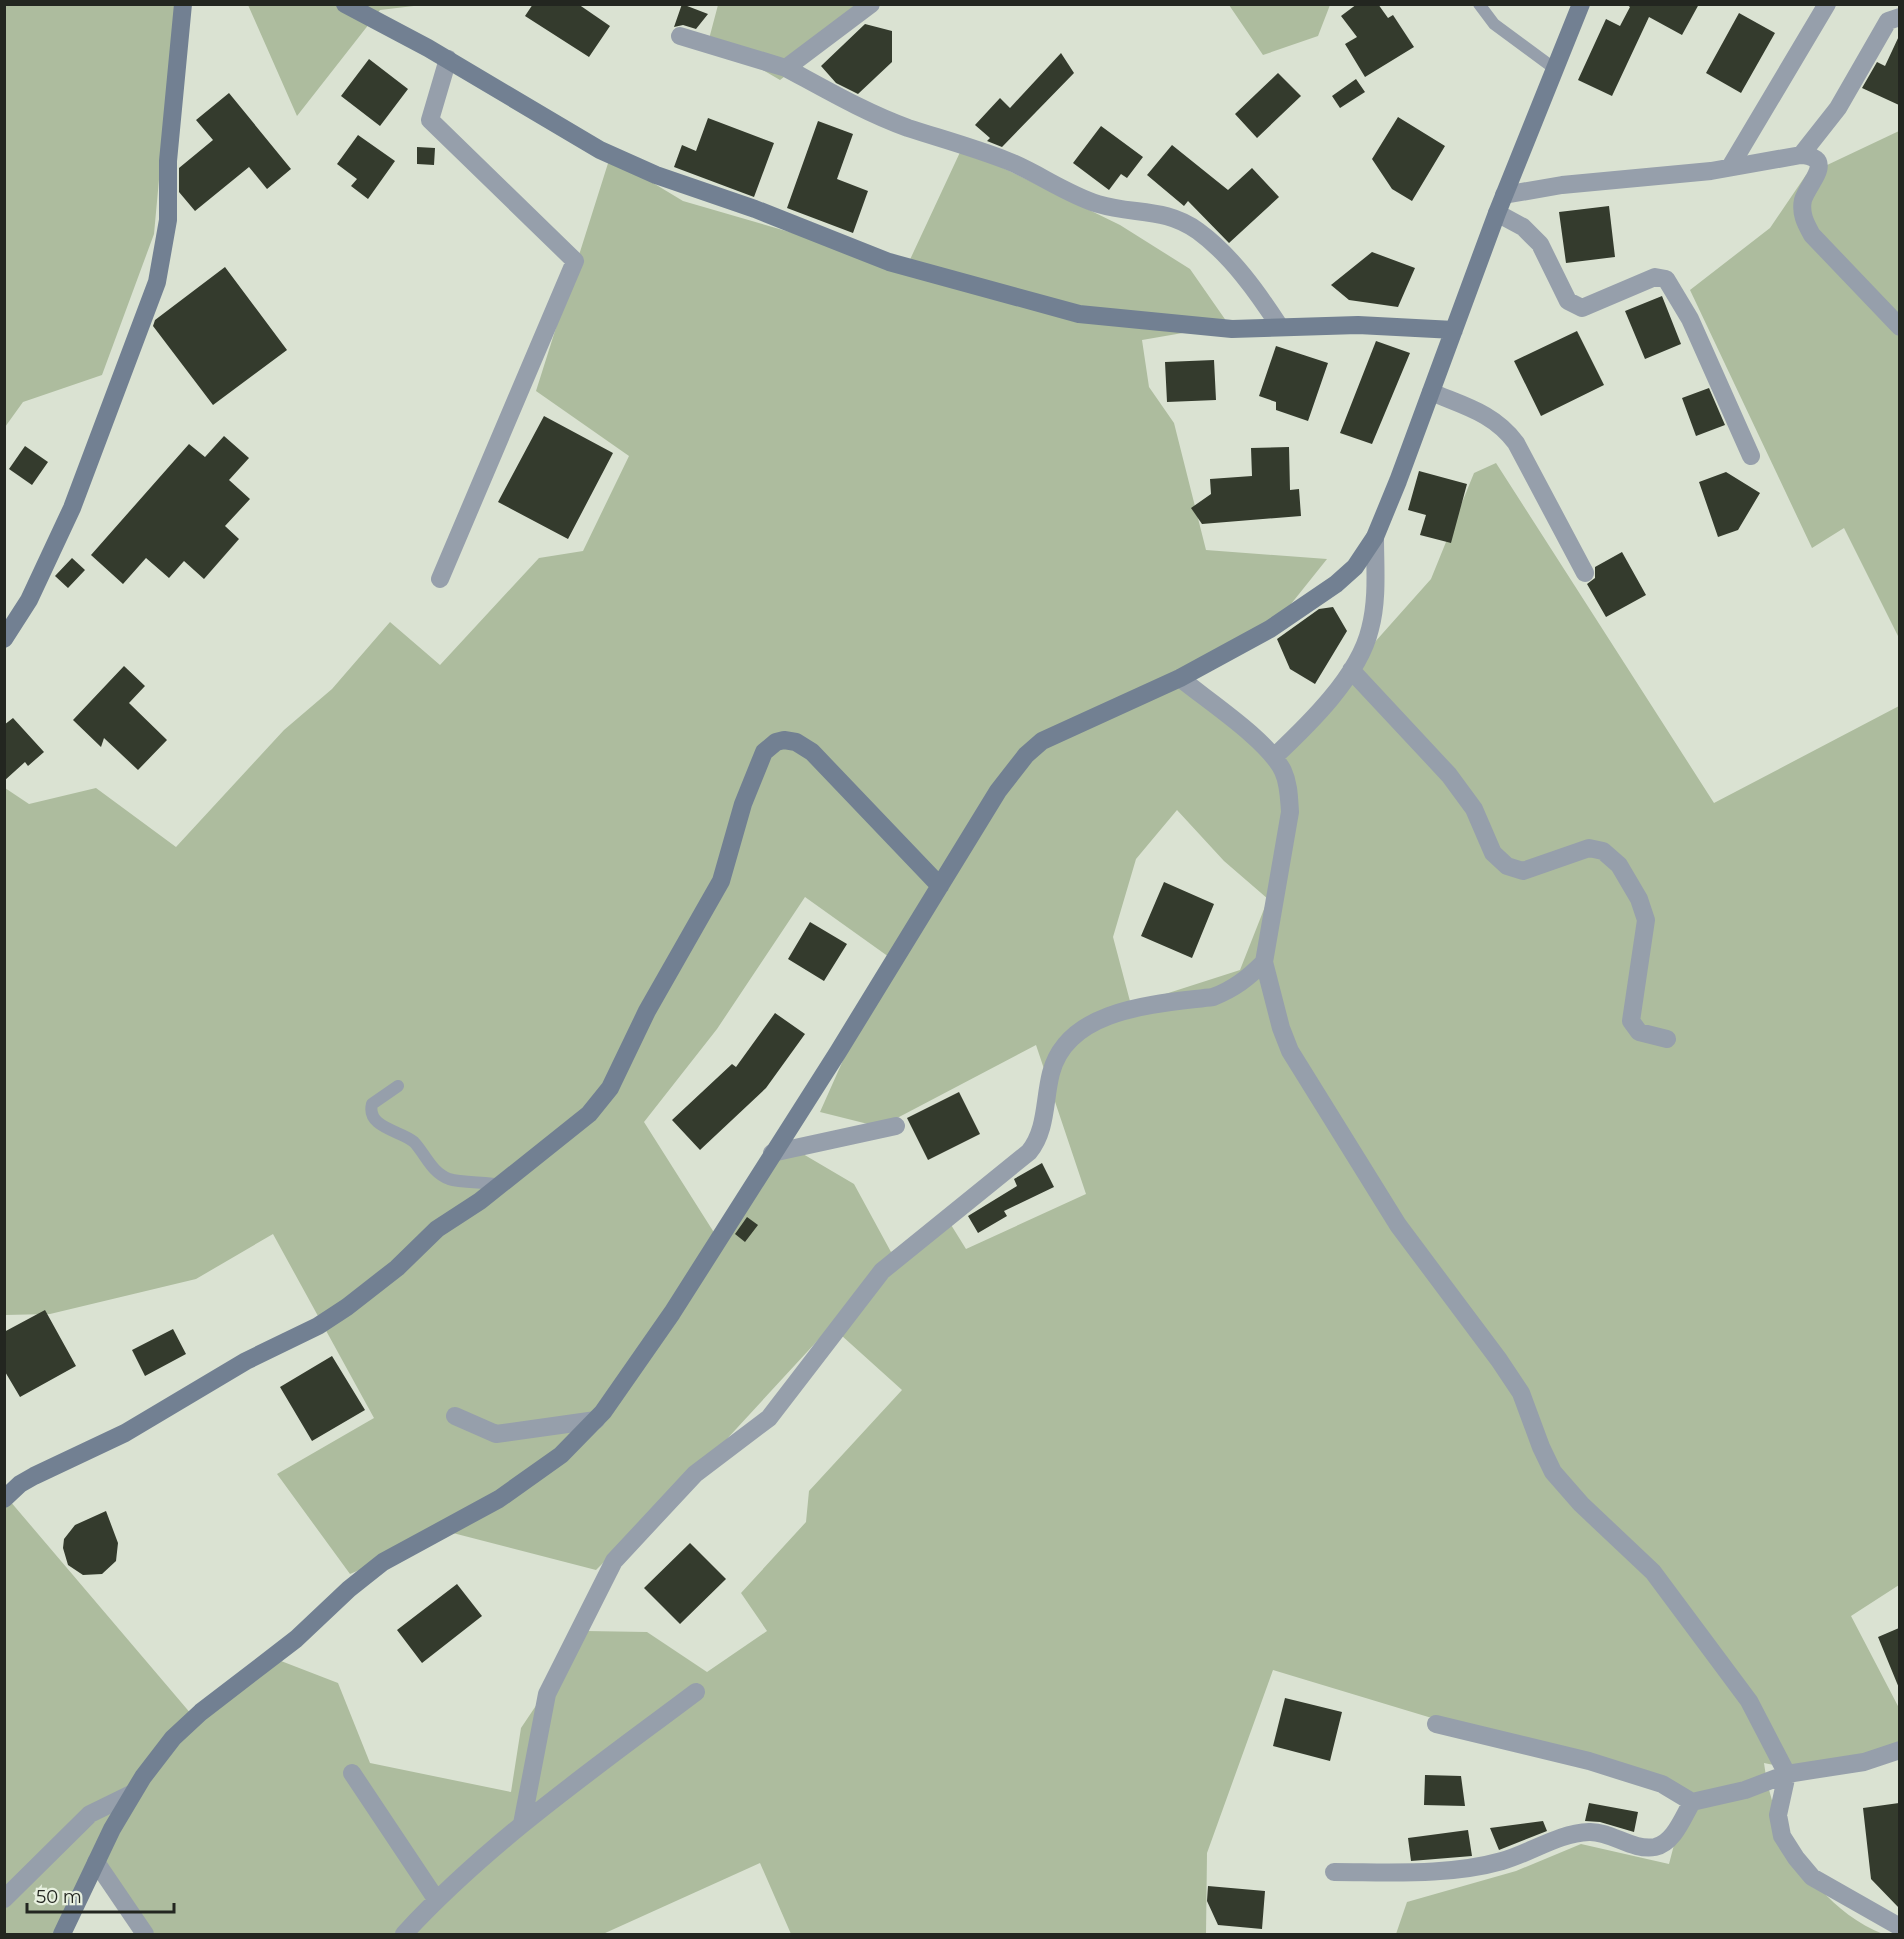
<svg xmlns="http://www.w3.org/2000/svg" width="1904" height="1939" viewBox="0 0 1904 1939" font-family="Montserrat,sans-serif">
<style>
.green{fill:#adbc9e;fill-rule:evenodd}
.building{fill:#343b2d}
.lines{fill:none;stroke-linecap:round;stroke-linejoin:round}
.lane{stroke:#969fab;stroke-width:12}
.street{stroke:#969fab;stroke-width:18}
.secondary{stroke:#728092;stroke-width:18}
</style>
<rect width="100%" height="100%" fill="#dae2d2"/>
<path class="green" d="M5,5H175L154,234L102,375L23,402L5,427Z
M248,5H422L380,10L297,116Z
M718,5H877L780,80L709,39Z
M1229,5H1330L1318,36L1263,55Z
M1899,131V638L1844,528L1812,548L1690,290L1770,228L1806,175Z
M962,148L1120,225L1190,269L1229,325L1142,340L1149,387L1174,423L1206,550L1327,559L1271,629L1190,679L1277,752L1431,579L1474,473L1496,463L1714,803L1899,706V1585L1851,1616L1899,1708V1751L1783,1767L1764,1763C1773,1833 1816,1907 1883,1934H1396L1407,1902L1516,1871L1581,1844L1669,1864L1687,1795L1273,1670L1207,1853L1206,1934H791L760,1863L603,1934H151L97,1852L55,1934H5L4,1494L192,1715L281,1661L338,1683L370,1763L511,1792L521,1728L586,1631L647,1632L707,1672L767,1631L741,1593L806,1522L809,1491L902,1390L831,1326L725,1441L596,1570L449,1532L350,1574L277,1474L374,1418L273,1234L196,1279L50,1314L5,1315V788L29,804L96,788L176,847L284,730L332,689L390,622L440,665L539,558L583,551L629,456L536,391L610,157L683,201L907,266ZM1177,810L1224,861L1268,899L1240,970L1131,1005L1113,937L1136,859ZM805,897L889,957L820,1112L880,1127L1036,1045L1086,1194L966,1249L948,1220L891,1252L854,1184L786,1144L720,1242L644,1122L717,1029Z"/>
<path class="building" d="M533,4H578L610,26L589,57L525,16Z
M682,4L708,14L696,29L683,25L674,27Z
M1357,4H1378L1388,18L1393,15L1414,47L1365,77L1345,44L1357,37L1341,16Z
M1626,4H1699L1682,35L1649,17L1612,96L1578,80L1606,19L1620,26L1630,7Z
M1739,13L1775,33L1741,93L1706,73Z
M865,24L892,31V62L858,94L836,83L821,66Z
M1899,36V105L1862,88L1877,62L1885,66Z
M1061,53L1074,73L1002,147L987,141L990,138L975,125L1000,98L1010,108Z
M369,59L408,89L380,126L341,96Z
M1278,73L1301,96L1257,138L1235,114Z
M1356,79L1365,92L1340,108L1332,96Z
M229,93L291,169L267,189L249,167L195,211L179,192V168L213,140L196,120Z
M1398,117L1445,146L1412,201L1392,189L1372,159Z
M708,118L774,143L754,197L674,167L682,145L696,151Z
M818,121L853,134L837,179L868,191L853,233L787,208Z
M1101,126L1143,157L1127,178L1121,174L1109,190L1073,163Z
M358,135L395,161L368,199L351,186L357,179L337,164Z
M1172,145L1228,190L1252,168L1279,197L1229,243L1188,201L1184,206L1147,175Z
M417,147L435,148L434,165L417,164Z
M1609,206L1615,257L1566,263L1559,212Z
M1372,252L1415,268L1398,307L1349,300L1331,285Z
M225,267L287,350L213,405L153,326L155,320Z
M1662,296L1681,344L1645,359L1625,311Z
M1577,331L1604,385L1541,416L1514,361Z
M1376,341L1410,353L1372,444L1340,433Z
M1276,346L1328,363L1308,421L1276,410V402L1259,396Z
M1214,360L1216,400L1167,402L1165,362Z
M1709,388L1725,425L1696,436L1682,398Z
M544,416L613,453L568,539L498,502Z
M224,436L249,458L229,480L250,499L225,526L239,539L204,579L184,561L169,578L146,558L123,584L91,555L189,444L205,457Z
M25,446L48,462L32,485L9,469Z
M1289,447L1290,490L1299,489L1301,516L1202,524L1191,508L1211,494L1210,479L1252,476L1251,448Z
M1419,471L1467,484L1451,543L1420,535L1426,515L1408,510Z
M1726,472L1760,493L1738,530L1718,537L1699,482Z
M1622,552L1646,595L1606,617L1587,584L1595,578V567Z
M72,558L85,570L68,588L55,576Z
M1333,607L1347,631L1315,684L1290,669L1277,639L1319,609Z
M124,666L145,686L129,703L167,740L138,770L104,738L101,747L73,720Z
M13,718L44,752L28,766L25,762L4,781V725Z
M1164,882L1214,904L1192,958L1141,936Z
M810,922L847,944L824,981L788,959Z
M775,1013L805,1034L766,1088L700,1150L672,1120L732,1064L736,1067Z
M959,1092L980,1134L928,1160L907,1118Z
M1042,1163L1054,1187L1004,1211L1007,1216L978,1233L968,1216L1017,1186L1014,1179Z
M747,1217L758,1225L745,1242L735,1234Z
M45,1310L76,1366L20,1397L4,1370V1332Z
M173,1329L186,1354L145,1376L132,1350Z
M332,1356L365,1410L312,1441L280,1387Z
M106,1511L118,1543L116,1561L102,1574L83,1575L68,1565L63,1548L64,1539L75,1525Z
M690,1543L726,1579L680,1624L644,1588Z
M457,1584L482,1616L422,1663L397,1630Z
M1899,1628V1688L1878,1637Z
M1285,1698L1342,1712L1330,1761L1273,1746Z
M1425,1775L1461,1776L1465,1806L1424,1805Z
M1589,1803L1638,1812L1634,1832L1600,1822L1585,1821Z
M1899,1803V1908L1871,1879L1863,1808Z
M1543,1821L1547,1831L1499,1850L1490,1828Z
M1468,1830L1472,1856L1411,1861L1408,1838Z
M1208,1886L1265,1891L1262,1929L1218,1925L1207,1901Z"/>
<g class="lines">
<path class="lane" d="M1479,4L1494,24L1555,69
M398,1086L372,1104C366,1128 402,1131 414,1142C426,1155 431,1172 449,1179C461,1183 486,1182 501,1185"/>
<path class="street" d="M871,4L786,68C825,89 866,113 908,128C942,139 975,148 1008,161C1038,173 1066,194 1098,204C1134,215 1165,207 1198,231C1231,255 1258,293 1280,327
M680,36L786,68
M1801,155L1838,108L1888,21L1900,17
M1730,167L1827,4
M1504,195L1562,185L1711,171L1801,155C1837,158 1808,183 1803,200C1800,214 1806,224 1812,235L1900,327
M1497,213L1523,227L1540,244L1568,301L1582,308L1655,277L1666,279L1690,319L1751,456
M1431,392C1464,406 1494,413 1516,443L1585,573
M440,579L575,261L430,120L448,59
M1351,670L1449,775L1474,809L1493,853L1507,866L1523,871L1589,848L1603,851L1619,865L1639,899L1646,920L1631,1021L1639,1032L1667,1039
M1180,678C1208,701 1268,740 1283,771C1289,784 1289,798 1290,812L1264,962L1281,1028L1290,1051L1398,1225L1499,1360L1521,1393L1541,1447L1553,1472L1581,1504L1653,1572L1749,1701L1787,1774L1778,1815L1782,1836L1796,1858L1812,1877L1900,1927
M1274,757C1308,725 1359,676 1370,629C1378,599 1375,568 1375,537
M772,1153L896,1126
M455,1416L496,1434L596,1420
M1436,1724L1589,1761L1662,1784L1692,1802
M352,1773L436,1899
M522,1824L547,1694L614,1561L695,1474L769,1418L882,1271L1029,1152C1047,1130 1044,1100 1051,1073C1068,1007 1158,1004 1213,997C1234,989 1248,978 1264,962
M96,1862L145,1934
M1334,1872C1389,1872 1449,1876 1502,1861C1531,1853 1558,1833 1589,1832C1611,1831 1632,1851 1655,1847C1674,1843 1683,1817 1692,1802L1745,1790L1787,1774L1864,1762L1900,1750
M4,1899L90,1814L133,1793
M404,1934C490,1841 595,1768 696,1692"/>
<path class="secondary" d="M345,4L428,48L600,150L656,175L755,209L889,262L1079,314L1232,329L1358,325L1454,330
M4,639L29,600L72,508L157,282L168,220V161L183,4
M4,1499L20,1484L34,1476L125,1433L246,1361L318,1326L347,1307L397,1268L437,1229L480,1201L589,1114L610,1088L647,1011L721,881L743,804L764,752L776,742L784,740L796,742L812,752L940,886
M62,1934L112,1829L143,1777L173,1738L201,1712L296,1639L349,1589L383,1562L499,1499L561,1455L603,1412L672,1313L838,1052L998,791L1026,755L1042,741L1180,678L1270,629L1336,584L1355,567L1375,537L1398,481L1497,213L1581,4"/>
</g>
<rect width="1904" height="1939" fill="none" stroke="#232620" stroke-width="12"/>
<path d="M27 1903v9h147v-9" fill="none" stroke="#232620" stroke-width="3"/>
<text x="36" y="1903" font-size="18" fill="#232620" stroke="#e7f0df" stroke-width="4.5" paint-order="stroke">50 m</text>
</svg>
